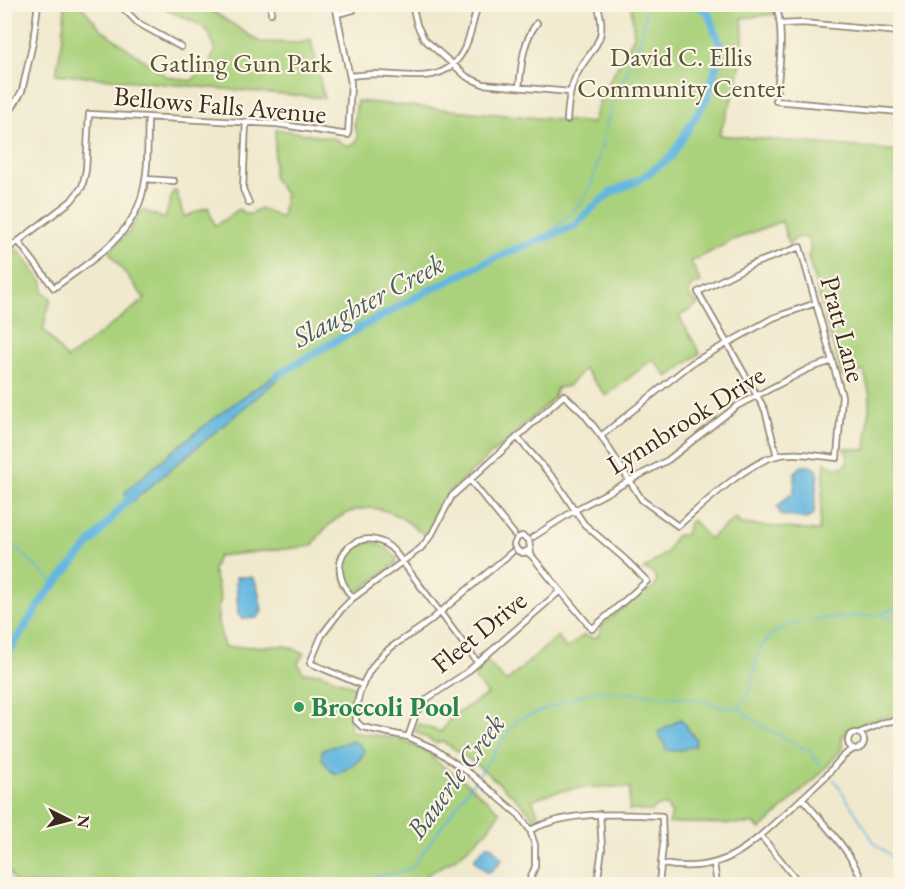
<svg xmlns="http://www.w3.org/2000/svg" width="905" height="889" viewBox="0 0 905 889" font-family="'EB Garamond',serif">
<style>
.green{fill:#aad17c;stroke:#727e4d;stroke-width:1.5}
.water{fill:#64b7e0;stroke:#50707f;stroke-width:1.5}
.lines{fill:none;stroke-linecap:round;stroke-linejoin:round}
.stream{stroke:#64b7e0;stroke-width:1.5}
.river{stroke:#64b7e0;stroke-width:8}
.street-casing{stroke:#968a76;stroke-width:8}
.street{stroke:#fff;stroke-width:4.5}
.leisure-dot{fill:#2e9e5b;stroke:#fcf5e5;stroke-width:2}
.labels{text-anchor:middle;stroke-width:4.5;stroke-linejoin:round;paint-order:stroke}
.park-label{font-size:27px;fill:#575436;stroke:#fcf5e5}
.street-label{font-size:27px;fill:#3b2a1e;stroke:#fcf5e5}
.leisure-label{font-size:27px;font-weight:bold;fill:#27864d;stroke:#fcf5e5;text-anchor:start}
.water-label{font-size:28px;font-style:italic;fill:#495b62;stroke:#fcf5e5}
</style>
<rect width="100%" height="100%" fill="#fcf5e5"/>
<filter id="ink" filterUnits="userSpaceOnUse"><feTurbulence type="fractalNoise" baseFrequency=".0167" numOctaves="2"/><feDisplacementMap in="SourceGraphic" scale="12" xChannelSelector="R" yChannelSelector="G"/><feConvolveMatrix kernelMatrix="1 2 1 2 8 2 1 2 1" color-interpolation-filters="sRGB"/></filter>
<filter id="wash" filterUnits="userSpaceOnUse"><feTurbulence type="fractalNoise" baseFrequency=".008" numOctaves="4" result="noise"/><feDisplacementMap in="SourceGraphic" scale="24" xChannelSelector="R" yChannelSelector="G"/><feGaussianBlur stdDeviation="1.35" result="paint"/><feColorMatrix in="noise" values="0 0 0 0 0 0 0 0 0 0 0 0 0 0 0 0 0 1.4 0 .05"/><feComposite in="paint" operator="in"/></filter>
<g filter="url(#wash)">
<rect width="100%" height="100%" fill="#f0e9ce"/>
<path class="green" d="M65,5H82L83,8L102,30L166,76L190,81C203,73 210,64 215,50C213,44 211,36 208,32C196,18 174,17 161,5H203L260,42L300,43L311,39L324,98L56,74L63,37Z
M631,5H772L775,14L742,18C747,62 734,95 719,135L900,151V715L879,719L861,729H853L846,732L842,738V749L820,774L760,830L755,824L669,823L672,814L666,806H658L652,811L629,810L630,788C599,785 561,787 532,800L541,820L533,823L531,822L533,816C508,789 473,760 442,741L436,743L415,732L418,724L441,732L451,717L488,694L472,675L487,661L506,682L558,636L566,649L584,635L592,638L598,636L602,626L638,595L654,588C660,578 654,570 643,570L667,552L675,536L686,534L689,523L693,520L709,539L735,518L741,524L819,531L825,462C840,474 856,465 843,448L866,450L870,395L864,371L842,377L808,257C817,238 799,229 789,246L782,221L733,240L691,262L701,283L692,285C685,294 691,300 699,304L679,316L700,353L668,377L653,359L606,396L584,369L568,386L557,388L553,399L450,491L440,504L425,535C416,529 408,521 398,516C363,497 331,515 312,546L218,556L213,570L221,599L218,608V622L224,647L286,646L304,653L298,663L303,673H320L355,687L350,714L351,732L395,738L431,753L433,759L465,781L500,812L486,832L458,857L428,874L430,884H16L5,865V258L15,250H18L43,282V292L51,298L43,329L67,359L145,299L109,252L128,233L142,210L165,219L173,191H176L184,217L208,207L215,226L239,209L245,214H251L260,208L282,218L285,194L273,178L276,129L336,139L347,146L356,142L358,136L354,125L357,101L592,123L600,99L634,36Z
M369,542C383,544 388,549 397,559L396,563L357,593H352C334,571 341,548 369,542Z"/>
<path class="water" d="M292,365L277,380L133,501L126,497L125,492C177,446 232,401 292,365Z
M802,466H812L818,471L814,514L807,519L781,515L777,507L794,491L795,472Z
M236,577H252L257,585L262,611L257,618L242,619L238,614Z
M681,719L696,740L695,746L676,751L667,750L658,732Z
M351,741C381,751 350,767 338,774L332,772L322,759V750Z
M487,845H490L501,857L502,860L491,871L487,872L475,861V858Z"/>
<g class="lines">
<path class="stream" d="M543,240C560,223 582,207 591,184C600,163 602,135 610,113C622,74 647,46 645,4
M4,546L11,543L55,584
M882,614L900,622
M740,709L762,726L809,751L820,764
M478,776L517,720L595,690L690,698C707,700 722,711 738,708C746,698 752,688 754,675C756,664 756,654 763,645C784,611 846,620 879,614C886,613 894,608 900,605
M834,779L876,845L900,862
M347,884L411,869L475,780"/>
<path class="river" d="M276,376L321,349L424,293L499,256L575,226L592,208L612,192L639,180L671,157L708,96L721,47L708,12L695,4
M4,659L45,596L125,503L135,494
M4,878L9,884"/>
</g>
</g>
<g filter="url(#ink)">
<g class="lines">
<g class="street-casing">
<path id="street" d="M119,4L138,23L181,47
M412,4L417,25L424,39L467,77L483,84L570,92
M776,4C785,36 779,69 776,101L900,112
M271,13L272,4
M337,14L353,10
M780,24L803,23L900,32
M350,76C359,75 369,74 378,74C408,75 444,85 462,53C471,39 473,20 478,4
M519,87C522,63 522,43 537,23
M567,120C568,106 569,92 575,78C588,49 611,44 597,4
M4,122L22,91L33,42L38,4
M246,122L243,189L249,203
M145,179L174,181
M18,241L54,288C89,262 133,237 143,191C149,167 147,142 148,117
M4,252L71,201L82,187L86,170L89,114L277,124L348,135L351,83L335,4
M601,436L692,363L773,318L816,303
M517,437L555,480L584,524L626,560L647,581L592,629L531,555
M470,480L514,534
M533,537L575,510L668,460L737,406L808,369L832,361
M512,552C485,575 458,597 431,620C418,631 403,638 389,649C368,666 355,694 356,721L362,727L408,737L433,748L471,774L519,815L530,830L535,845V867L528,884
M526,552L531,555L529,540L522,536L517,538L514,545L518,551L523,553L530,549
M353,598C316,556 365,519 395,552L478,663
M362,685L310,663L322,635L341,610L353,598L421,548L432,534L452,496L564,395L584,414L601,436L642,500L678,526C703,505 745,464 776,456C795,451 817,456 837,458L842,396L800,247L753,264L698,292L765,410L777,456
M848 741a8 8 0 1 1 16 0a8 8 0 1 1-16 0Z
M859,733L885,722L900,720
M408,737L417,711L428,698L466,673L560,591
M802,798C824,825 852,851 863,884
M530,830C572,810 617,814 662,816L663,845L659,884
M761,836L800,884
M662,864C715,873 739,856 777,821C793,807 809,792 824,778C834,768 841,755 854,749
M714,864L717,884
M597,884L602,849L600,814"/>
</g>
<use href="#street" class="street"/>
</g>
</g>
<circle class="leisure-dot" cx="299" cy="707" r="6"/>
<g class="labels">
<g class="park-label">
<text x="681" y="66">David C. Ellis<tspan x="681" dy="31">Community Center</tspan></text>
<text x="241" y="72">Gatling Gun Park</text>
</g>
<g class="street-label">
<text transform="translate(220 105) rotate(5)" y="9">Bellows Falls Avenue</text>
<text transform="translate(843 329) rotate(75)" y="9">Pratt Lane</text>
<text transform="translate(686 420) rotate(-32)" y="9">Lynnbrook Drive</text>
<text transform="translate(479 632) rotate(-39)" y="9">Fleet Drive</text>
</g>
<g class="leisure-label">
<text x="311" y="716">Broccoli Pool</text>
</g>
<g class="water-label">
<text transform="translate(368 300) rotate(-28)" y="10">Slaughter Creek</text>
<text transform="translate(455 776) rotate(-54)" y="10">Bauerle Creek</text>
</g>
</g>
<rect width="905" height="889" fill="none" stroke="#fcf5e5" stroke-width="24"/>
<g transform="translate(69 820) rotate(96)" stroke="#fcf5e5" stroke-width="4.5" paint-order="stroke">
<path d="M0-4.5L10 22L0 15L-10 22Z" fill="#3b2a1e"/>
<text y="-9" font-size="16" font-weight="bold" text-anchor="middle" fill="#3b2a1e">N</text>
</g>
</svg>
